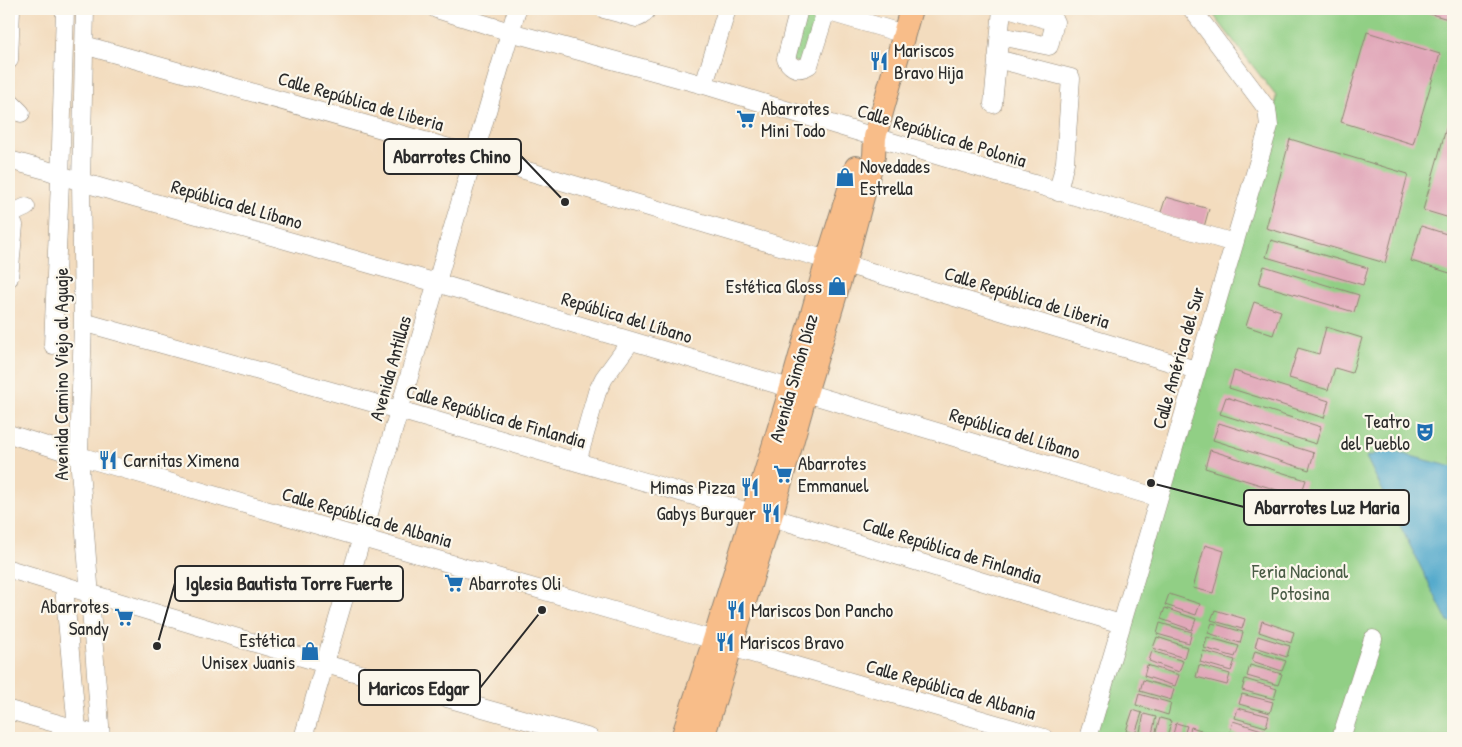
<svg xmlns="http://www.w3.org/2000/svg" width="1462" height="747" viewBox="0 0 1462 747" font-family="'Patrick Hand',sans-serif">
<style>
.green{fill:#91cf85;stroke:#5e7d58}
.water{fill:#4ca6ca;stroke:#3c687a}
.building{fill:#e1a7b9}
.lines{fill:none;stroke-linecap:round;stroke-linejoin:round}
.minor-casing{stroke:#8f8474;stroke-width:19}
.major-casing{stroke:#8f8474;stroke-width:24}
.minor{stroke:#fff;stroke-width:18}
.major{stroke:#f8bd89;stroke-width:22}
.labels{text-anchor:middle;stroke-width:4.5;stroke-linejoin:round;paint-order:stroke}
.poi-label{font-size:19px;fill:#2b2b2b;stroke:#fbf7ec;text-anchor:start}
.street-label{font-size:19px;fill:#2b2b2b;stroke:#fbf7ec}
.park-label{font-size:19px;fill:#4a5c46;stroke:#fbf7ec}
.leader{fill:none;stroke:#2b2b2b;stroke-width:2}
.callout-dot{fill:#2b2b2b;stroke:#fbf7ec;stroke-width:2}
.callout{fill:#fbf7ec;stroke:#2b2b2b;stroke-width:2}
.callout-label{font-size:20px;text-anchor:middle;font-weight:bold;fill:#2b2b2b}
</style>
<rect width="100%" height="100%" fill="#fbf7ec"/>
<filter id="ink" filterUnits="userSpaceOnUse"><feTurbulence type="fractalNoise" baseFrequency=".02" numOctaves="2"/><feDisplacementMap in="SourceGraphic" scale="10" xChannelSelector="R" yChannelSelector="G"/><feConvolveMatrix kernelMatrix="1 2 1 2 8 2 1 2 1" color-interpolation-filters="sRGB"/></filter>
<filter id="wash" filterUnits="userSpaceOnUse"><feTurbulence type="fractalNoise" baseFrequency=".0096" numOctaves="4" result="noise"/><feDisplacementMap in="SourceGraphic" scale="20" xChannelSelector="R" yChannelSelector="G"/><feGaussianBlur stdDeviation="1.12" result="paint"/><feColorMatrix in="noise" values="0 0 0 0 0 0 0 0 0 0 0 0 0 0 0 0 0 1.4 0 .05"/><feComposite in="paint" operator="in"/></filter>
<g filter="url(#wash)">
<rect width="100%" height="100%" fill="#f3dcbe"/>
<path class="green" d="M1209,9H1453V738H1093L1273,127L1276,96Z
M802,12L819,17L806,64L790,61Z"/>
<path class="water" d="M1387,450L1453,467V623L1448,622L1366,457Z"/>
<g id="blocks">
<path class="building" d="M1414,9H1451L1448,19Z
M1367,32L1440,54L1413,144L1341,122Z
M1453,104V219L1423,210Z
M1290,139L1408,174L1385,263L1266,228Z
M1166,197L1209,209L1204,227L1160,215Z
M1421,226L1453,236V274L1411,261Z
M1271,240L1368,268L1363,285L1266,257Z
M1264,266L1359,295L1354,312L1259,284Z
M1254,302L1281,311L1273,335L1246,326Z
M1326,327L1362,338L1352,373L1335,368L1328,390L1289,378L1298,348L1319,354Z
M1234,371L1329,401L1324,418L1229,388Z
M1226,397L1321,427L1316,444L1220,414Z
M1219,423L1314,453L1309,470L1213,440Z
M1210,450L1306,480L1300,497L1205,468Z
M1205,545L1224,551L1213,593L1193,588Z
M1169,594L1200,604L1196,615L1165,605Z
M1165,608L1196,619L1192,630L1161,619Z
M1215,610L1245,619L1242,629L1211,620Z
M1262,621L1294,632L1291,643L1259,632Z
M1160,623L1192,632L1189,643L1157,634Z
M1212,623L1243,632L1240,643L1208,633Z
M1258,636L1290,646L1287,657L1255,647Z
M1157,637L1187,647L1184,658L1153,648Z
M1207,637L1239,646L1235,657L1204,648Z
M1152,651L1183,661L1179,672L1149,661Z
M1203,651L1235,660L1231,671L1200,662Z
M1255,651L1286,661L1282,671L1252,661Z
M1147,665L1179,675L1175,686L1144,676Z
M1199,665L1230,674L1227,685L1196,677Z
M1250,665L1282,674L1278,685L1247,676Z
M1245,679L1277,689L1274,699L1242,690Z
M1143,680L1174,689L1171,700L1140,691Z
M1139,694L1171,703L1168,715L1136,705Z
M1242,694L1273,702L1270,713L1239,704Z
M1238,708L1269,716L1266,727L1235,718Z
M1133,710L1142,713L1135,734L1126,731Z
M1144,714L1156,717L1151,738L1139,736Z
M1160,718L1171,721L1167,738H1154Z
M1233,721L1265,731L1263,738H1250L1230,732Z
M1176,723L1187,726L1183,738H1172Z
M1191,727L1201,730L1199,738H1188Z"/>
</g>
</g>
<g filter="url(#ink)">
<use href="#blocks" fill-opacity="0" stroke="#8f8474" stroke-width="1"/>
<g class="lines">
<g class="minor-casing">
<path id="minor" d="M85,9L81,182L83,322L79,456L101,738
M436,9L510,32L704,85L875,137L1234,243
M604,9L637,18C643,16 645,14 647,9
M799,9L786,59C792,69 799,71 809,65L826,11
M819,9L904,34
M1000,36L1049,46L1055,22L1011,9
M84,45L474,155L827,260
M997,59L1071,78L1065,162L1058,192
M9,60L11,9
M704,85L727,9
M9,101L21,113
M993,104L1002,9
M9,160L46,170L81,182L437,283L1159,498
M9,215L14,225L9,278
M9,215L26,207
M845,264L1196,370
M83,322L399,410L752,513
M53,345L60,181L65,9
M9,434L79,456L714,640
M577,462L597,392L604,378L631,341
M771,517L1121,624
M9,569L325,664L590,738
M64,587L77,729
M731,647L1044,738
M9,710L87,732
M303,738L517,9
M1088,738L1269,126L1267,109L1192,9
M1341,738L1373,639"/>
</g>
<g class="major-casing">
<path id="major" d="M682,738L714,640L791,388L827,260L856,167
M703,738L771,517L806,393L845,264L874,156L875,137L911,9"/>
</g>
<use href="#minor" class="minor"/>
<use href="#major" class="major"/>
</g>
</g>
<defs>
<g id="restaurant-bare" transform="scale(1.5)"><path d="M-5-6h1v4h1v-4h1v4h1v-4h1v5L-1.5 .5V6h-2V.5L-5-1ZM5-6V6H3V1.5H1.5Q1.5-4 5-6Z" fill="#1f6fb2" stroke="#fbf7ec" stroke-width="2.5" paint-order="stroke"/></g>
<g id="supermarket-bare" transform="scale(1.5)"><path d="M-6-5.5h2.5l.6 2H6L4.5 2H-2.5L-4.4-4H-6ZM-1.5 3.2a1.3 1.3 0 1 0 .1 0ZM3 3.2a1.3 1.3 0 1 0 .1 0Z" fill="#1f6fb2" stroke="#fbf7ec" stroke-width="2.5" paint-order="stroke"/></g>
<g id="shop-bare" transform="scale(1.5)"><path d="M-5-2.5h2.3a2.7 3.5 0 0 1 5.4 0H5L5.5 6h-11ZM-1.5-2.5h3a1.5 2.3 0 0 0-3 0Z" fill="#1f6fb2" stroke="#fbf7ec" stroke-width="2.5" paint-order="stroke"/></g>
<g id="theatre-bare" transform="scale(1.5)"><path d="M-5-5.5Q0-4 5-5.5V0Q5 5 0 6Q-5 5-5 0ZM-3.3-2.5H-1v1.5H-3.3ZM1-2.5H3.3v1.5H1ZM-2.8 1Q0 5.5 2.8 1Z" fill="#1f6fb2" stroke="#fbf7ec" stroke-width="2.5" paint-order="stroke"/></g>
</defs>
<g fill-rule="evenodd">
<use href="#restaurant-bare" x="879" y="61"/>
<use href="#supermarket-bare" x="746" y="119"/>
<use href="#shop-bare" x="845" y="177"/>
<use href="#shop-bare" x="837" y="286"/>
<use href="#theatre-bare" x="1425" y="432"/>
<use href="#restaurant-bare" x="108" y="460"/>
<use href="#supermarket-bare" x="783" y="474"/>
<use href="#restaurant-bare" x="750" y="487"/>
<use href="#restaurant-bare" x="771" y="513"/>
<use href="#supermarket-bare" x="454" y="583"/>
<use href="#restaurant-bare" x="736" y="610"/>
<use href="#supermarket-bare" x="124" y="617"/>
<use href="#restaurant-bare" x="725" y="642"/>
<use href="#shop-bare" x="310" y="651"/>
</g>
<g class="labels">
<g class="poi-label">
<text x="894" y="57">Mariscos<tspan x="894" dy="22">Bravo Hija</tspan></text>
<text x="761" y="115">Abarrotes<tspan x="761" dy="22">Mini Todo</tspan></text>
<text x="860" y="173">Novedades<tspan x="860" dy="22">Estrella</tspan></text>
<text x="822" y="293" text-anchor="end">Estética Gloss</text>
<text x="1410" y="428" text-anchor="end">Teatro<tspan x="1410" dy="22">del Pueblo</tspan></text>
<text x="123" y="467">Carnitas Ximena</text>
<text x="798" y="470">Abarrotes<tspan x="798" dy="22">Emmanuel</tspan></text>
<text x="735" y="494" text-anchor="end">Mimas Pizza</text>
<text x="756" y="520" text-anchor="end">Gabys Burguer</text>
<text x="469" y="590">Abarrotes Oli</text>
<text x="109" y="613" text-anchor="end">Abarrotes<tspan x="109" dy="22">Sandy</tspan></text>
<text x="751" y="617">Mariscos Don Pancho</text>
<text x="295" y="647" text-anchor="end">Estética<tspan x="295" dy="22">Unisex Juanis</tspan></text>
<text x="740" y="649">Mariscos Bravo</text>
</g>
<g class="street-label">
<text transform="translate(361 101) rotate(16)" y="7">Calle República de Liberia</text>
<text transform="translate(942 135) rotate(17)" y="7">Calle República de Polonia</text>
<text transform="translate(237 204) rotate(16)" y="7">República del Líbano</text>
<text transform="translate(1027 297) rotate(17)" y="7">Calle República de Liberia</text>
<text transform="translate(627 317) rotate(17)" y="7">República del Líbano</text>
<text transform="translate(1178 358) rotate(-74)" y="7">Calle América del Sur</text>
<text transform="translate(390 368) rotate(-74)" y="7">Avenida Antillas</text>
<text transform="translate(61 374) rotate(-90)" y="7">Avenida Camino Viejo al Aguaje</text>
<text transform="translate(793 378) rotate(-74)" y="7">Avenida Simón Díaz</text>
<text transform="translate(496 416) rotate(16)" y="7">Calle República de Finlandia</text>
<text transform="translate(1015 433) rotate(17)" y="7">República del Líbano</text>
<text transform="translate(367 517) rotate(16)" y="7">Calle República de Albania</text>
<text transform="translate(952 550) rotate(17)" y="7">Calle República de Finlandia</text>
<text transform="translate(951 689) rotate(16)" y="7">Calle República de Albania</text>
</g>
<g class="park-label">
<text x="1300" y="578">Feria Nacional<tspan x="1300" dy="22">Potosina</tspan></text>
</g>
</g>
<path class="leader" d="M565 202L521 156M1151 483L1244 507M157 646L175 583M542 610L480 688"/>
<g class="callout-dot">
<circle cx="565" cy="202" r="5"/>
<circle cx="1151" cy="483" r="5"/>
<circle cx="157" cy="646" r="5"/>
<circle cx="542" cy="610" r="5"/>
</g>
<g class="callout">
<rect x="384" y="139" width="137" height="35" rx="5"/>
<rect x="1244" y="490" width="165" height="35" rx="5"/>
<rect x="175" y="566" width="228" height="35" rx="5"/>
<rect x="359" y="670" width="121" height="35" rx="5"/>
</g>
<g class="callout-label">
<text x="452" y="163">Abarrotes Chino</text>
<text x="1327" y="514">Abarrotes Luz Maria</text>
<text x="289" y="590">Iglesia Bautista Torre Fuerte</text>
<text x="419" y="695">Maricos Edgar</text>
</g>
<rect width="1462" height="747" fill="none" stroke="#fbf7ec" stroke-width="30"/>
</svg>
